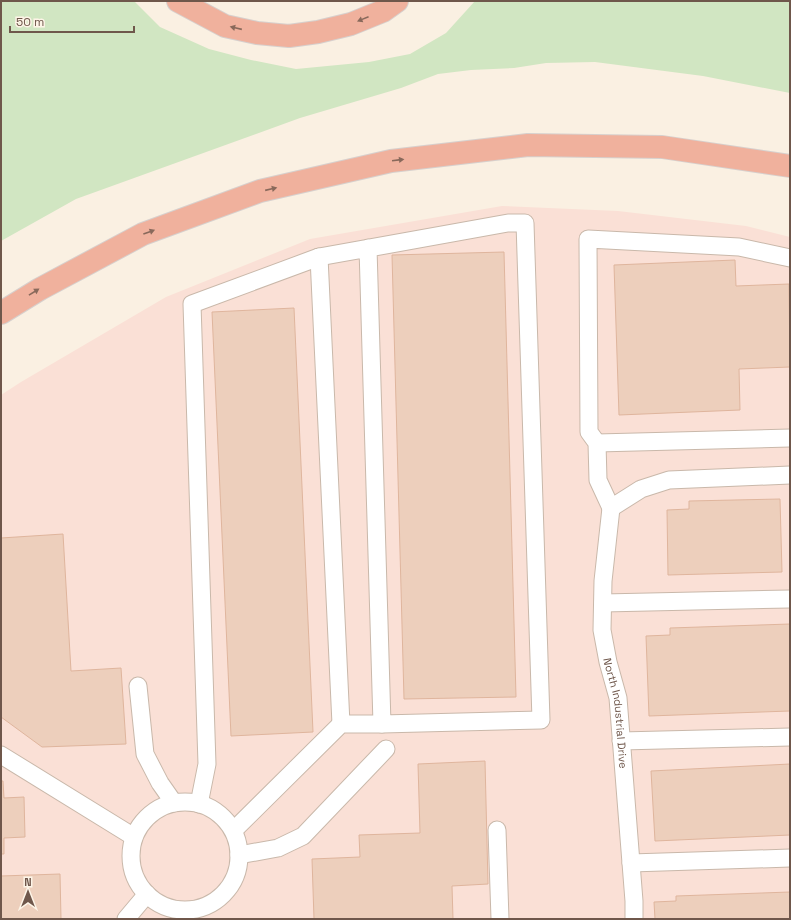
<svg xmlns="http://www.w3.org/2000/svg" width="791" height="920" viewBox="0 0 791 920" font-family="'Space Grotesk',sans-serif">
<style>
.commercial{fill:#fae0d6}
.green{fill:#d1e6c2}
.building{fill:#edcfbc;stroke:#dfb59d}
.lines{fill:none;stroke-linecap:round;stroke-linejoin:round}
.minor-casing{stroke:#c9b8aa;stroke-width:19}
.highway-casing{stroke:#d7d0cd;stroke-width:24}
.minor{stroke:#fff;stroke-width:17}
.highway{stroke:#f0b19d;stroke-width:22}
.oneway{fill:#89695b}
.labels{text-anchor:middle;stroke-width:3.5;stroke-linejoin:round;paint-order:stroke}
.street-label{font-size:11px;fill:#6f574b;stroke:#fdf4e7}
</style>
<rect width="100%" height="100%" fill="#faf0e2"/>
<path class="commercial" d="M502,206L618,211L746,226L790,237V919H1V395L21,382L166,297L310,239Z"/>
<path class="green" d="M1,1H134L160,27L209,49L251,60L296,69L369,62L410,54L446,33L475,1H790V93L703,76L595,62L546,63L514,68L471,70L438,74L401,88L300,118L76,199L1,241Z"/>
<path class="building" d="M504,252L516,697L404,699L392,255Z
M735,260L736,286L789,284L790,367L739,369L740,410L619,415L614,265Z
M294,308L313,732L231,736L212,312Z
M780,499L782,572L668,575L667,510L689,509V501Z
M63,534L71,671L121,668L126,744L42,747L1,717V538Z
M790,624V711L649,716L646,636L670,635V628Z
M485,761L488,884L452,886L453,919H314L312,859L360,857L359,835L420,833L418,764Z
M790,764V835L655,841L651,771Z
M1,781H3L4,798L24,797L25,837L4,838V854H1Z
M60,874L61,919H1V876Z
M790,892V919H655L654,902L676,901V896Z"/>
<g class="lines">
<g class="minor-casing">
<g id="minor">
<path d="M319,257L341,724"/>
<path d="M597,443L790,438"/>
<path d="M611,508L598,480L597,443L589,432L588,239L739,247L790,258"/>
<path id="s1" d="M611,508L603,581L602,630L608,662L618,698L634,901V919"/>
<path d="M611,508L641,489L669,480L790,475"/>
<path d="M603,603L790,599"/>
<path d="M138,686L145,754L160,783L174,803"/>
<path d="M621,741L790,737"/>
<path d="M1,755L134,837"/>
<circle cx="185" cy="856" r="54"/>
<path d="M199,804L207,764L192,304L319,257L508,223H525L541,720L382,724L368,248"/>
<path d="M234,830L341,724H382"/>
<path d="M497,830L500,919"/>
<path d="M239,855L278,848L303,836L386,749"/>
<path d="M631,863L790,858"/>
<path d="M126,919L147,894"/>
</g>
</g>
<g class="highway-casing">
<path id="highway" d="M178,1L225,26L257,33L289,36L318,32L351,24L383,11L397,1
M1,313L40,289L143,234L260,191L391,161L528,145L662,147L790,166"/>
</g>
<use href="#minor" class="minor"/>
<use href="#highway" class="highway"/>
</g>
<defs><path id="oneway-solid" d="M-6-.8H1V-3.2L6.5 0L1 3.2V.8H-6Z"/></defs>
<g class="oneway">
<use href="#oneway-solid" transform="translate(363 19) rotate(158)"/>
<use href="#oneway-solid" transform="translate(236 28) rotate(-167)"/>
<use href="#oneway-solid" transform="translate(398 160) rotate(-7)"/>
<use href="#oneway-solid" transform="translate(271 189) rotate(-13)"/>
<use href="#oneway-solid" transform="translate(149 232) rotate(-20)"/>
<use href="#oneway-solid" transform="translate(34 292) rotate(-32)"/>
</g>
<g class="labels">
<g class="street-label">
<text dy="4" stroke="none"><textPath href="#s1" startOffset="207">North Industrial Drive</textPath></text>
</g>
</g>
<rect width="791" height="920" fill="none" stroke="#6f574b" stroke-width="4"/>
<g transform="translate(28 892)" stroke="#fdf4e7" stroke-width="3" paint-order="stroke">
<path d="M0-3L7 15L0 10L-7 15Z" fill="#6f574b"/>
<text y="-6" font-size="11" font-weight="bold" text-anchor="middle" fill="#6f574b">N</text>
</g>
<path d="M10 26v6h124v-6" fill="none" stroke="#6f574b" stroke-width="2"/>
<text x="16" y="26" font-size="12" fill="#6f574b" stroke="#fdf4e7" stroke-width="3" paint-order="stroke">50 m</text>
</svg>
